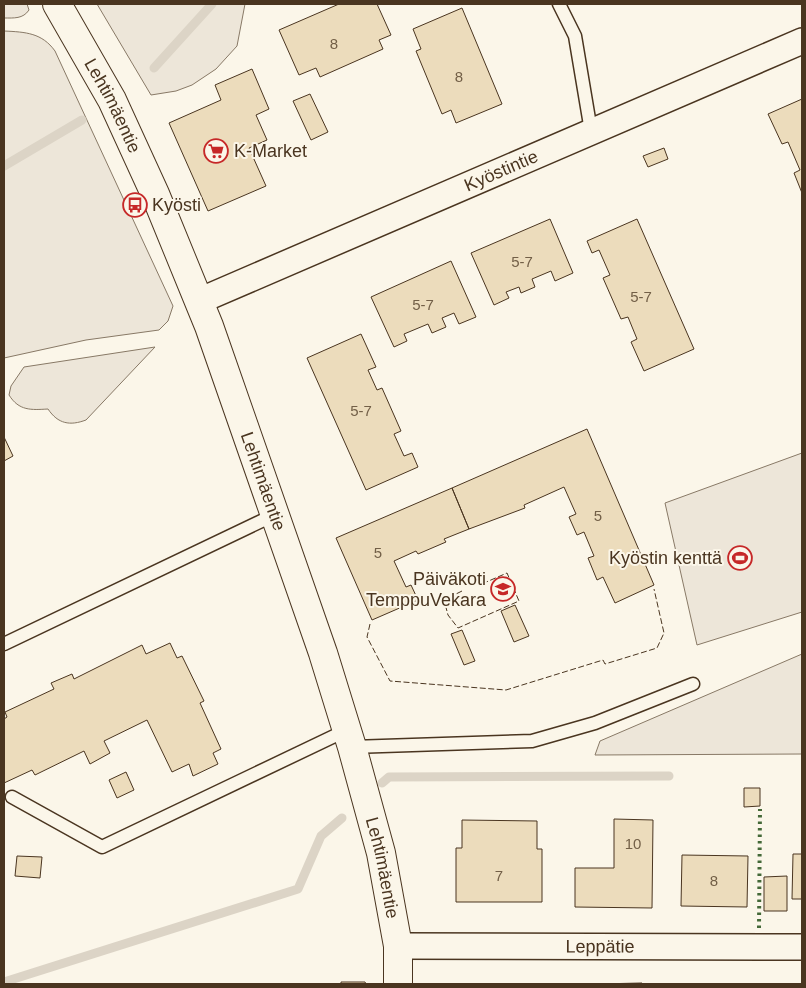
<svg xmlns="http://www.w3.org/2000/svg" width="806" height="988" viewBox="0 0 806 988" font-family="Arial,sans-serif">
<style>
.green{fill:#ede6d9;stroke:#887966}
.lines{fill:none;stroke-linecap:round;stroke-linejoin:round}
.stream{stroke:#dcd4c6;stroke-width:9}
.building{fill:#ecdcbc;stroke:#4a3520}
.service-casing{stroke:#4a3520;stroke-width:15}
.minor-casing{stroke:#4a3520;stroke-width:28}
.tertiary-casing{stroke:#4a3520;stroke-width:30}
.service{stroke:#fbf6e9;stroke-width:12}
.minor{stroke:#fbf6e9;stroke-width:25}
.tertiary{stroke:#fbf6e9;stroke-width:28}
.hedge{stroke:#436837;stroke-width:4;stroke-dasharray:2.5 4;stroke-linecap:butt}
.fence{stroke:#4a3520;stroke-width:1;stroke-dasharray:6 2.5;stroke-linecap:butt}
.labels{text-anchor:middle;stroke-width:4;stroke-linejoin:round;paint-order:stroke}
.number-label{font-size:15px;fill:#725f47}
.street-label{font-size:18px;fill:#4a3520;stroke:#fbf6e9}
.poi-label{font-size:18px;fill:#4a3520;stroke:#fbf6e9;text-anchor:start}
</style>
<rect width="100%" height="100%" fill="#fbf6e9"/>
<path class="green" d="M4,4H27L29,10C23,19 14,18 4,18Z
M97,4H245L237,46L216,69L192,85L176,91L151,95Z
M4,31C26,32 42,33 55,51L173,306L168,321L159,330L86,340L4,358Z
M155,347L86,420C70,426 58,424 48,409C31,410 19,411 9,395L11,386L24,367Z
M802,453V612L697,645L665,503Z
M802,654V754L595,755L600,741Z"/>
<g class="lines">
<path class="stream" d="M154,68L212,4
M4,166L82,120
M382,783L389,777L669,776
M4,982L298,889L321,836L342,818"/>
</g>
<path class="building" d="M339,4H377L391,35L379,40L383,49L320,77L316,68L299,75L279,30Z
M462,8L502,104L456,123L451,110L442,114L416,51L421,49L413,29Z
M252,69L269,109L256,115L267,140L249,148L266,186L208,211L169,123L221,100L215,85Z
M310,94L328,132L311,140L293,101Z
M802,99V193L794,173L800,170L788,142L782,144L768,114Z
M664,148L668,159L648,167L643,156Z
M550,219L573,273L555,281L551,271L532,279L535,287L521,293L519,287L506,292L509,298L494,305L471,253Z
M637,219L694,349L644,371L631,342L637,339L628,317L621,319L603,278L610,275L599,250L592,253L587,241Z
M451,261L476,317L459,324L454,313L442,318L446,327L432,333L428,324L404,334L407,341L394,347L371,297Z
M361,334L376,367L368,370L377,390L382,388L401,431L394,434L404,456L412,453L418,467L366,490L307,358Z
M587,429L654,585L615,603L603,577L597,580L588,558L594,556L584,532L577,535L569,517L576,514L564,487L524,505L525,508L469,529L452,488Z
M4,437L13,456L4,461Z
M452,488L469,529L444,539L446,542L418,554L416,551L394,561L406,587L411,585L418,600L372,620L336,538Z
M515,605L529,636L514,642L501,611Z
M462,630L475,661L464,665L451,634Z
M170,643L177,658L182,656L204,701L200,703L221,749L213,753L218,764L193,776L189,764L172,772L147,720L104,741L110,753L90,764L84,751L35,775L32,770L4,783V719L7,717L5,712L54,689L51,683L72,674L74,679L142,645L146,654Z
M126,772L134,790L117,798L109,780Z
M744,788H760V806L744,807Z
M614,819L653,820L652,908L575,907V868H614Z
M462,820L537,821V849H542V902H456V848H462Z
M793,854H802V899H792Z
M682,855L748,856L747,907L681,906Z
M17,856L42,857L40,878L15,876Z
M787,876V911H764V877Z
M341,982H365L366,984H341Z
M642,983V984H597Z"/>
<g class="lines">
<g class="service-casing">
<path id="service" d="M559,4L575,36L591,131
M4,644L274,515
M352,747L532,741L595,723L693,684
M12,797L102,847L347,730"/>
</g>
<g class="minor-casing">
<g id="minor">
<path id="s1" d="M199,301L802,41"/>
<path id="s2" d="M398,946L802,947"/>
</g>
</g>
<g class="tertiary-casing">
<g id="tertiary">
<path id="s3" d="M57,4L112,100L155,194L209,326L323,653L352,747L381,853L398,946V984"/>
</g>
</g>
<use href="#service" class="service"/>
<use href="#minor" class="minor"/>
<use href="#tertiary" class="tertiary"/>
<path class="hedge" d="M759,928L760,809"/>
<path class="fence" d="M462,591L444,600L448,615L458,628L519,601L507,573L484,583
M370,624L367,637L390,681L506,690L603,660L605,664L657,648L664,633L654,589"/>
</g>
<defs>
<g id="supermarket-ring" transform="scale(1.25)"><circle r="9.5" fill="#fbf6e9" stroke="#c62828" stroke-width="1.5"/><path d="M-6-5.5h2.5l.6 2H6L4.5 2H-2.5L-4.4-4H-6ZM-1.5 3.2a1.3 1.3 0 1 0 .1 0ZM3 3.2a1.3 1.3 0 1 0 .1 0Z" fill="#c62828"/></g>
<g id="bus-ring" transform="scale(1.25)"><circle r="9.5" fill="#fbf6e9" stroke="#c62828" stroke-width="1.5"/><path d="M-5-6H5V4H4V6H2V4H-2V6H-4V4H-5ZM-3.5-4V0h7V-4ZM-3.5 1.2v1.5H-2V1.2ZM2 1.2v1.5H3.5V1.2Z" fill="#c62828"/></g>
<g id="stadium-ring" transform="scale(1.25)"><circle r="9.5" fill="#fbf6e9" stroke="#c62828" stroke-width="1.5"/><path d="M0-5a6.5 5 0 1 0 0 10a6.5 5 0 1 0 0-10ZM-3.5-1.8h7v3.6h-7Z" fill="#c62828"/></g>
<g id="school-ring" transform="scale(1.25)"><circle r="9.5" fill="#fbf6e9" stroke="#c62828" stroke-width="1.5"/><path d="M0-5L7-2L0 1L-7-2ZM-4 1L0 2.5L4 1V4Q0 6-4 4Z" fill="#c62828"/></g>
</defs>
<g fill-rule="evenodd">
<use href="#supermarket-ring" x="216" y="151"/>
<use href="#bus-ring" x="135" y="205"/>
<use href="#stadium-ring" x="740" y="558"/>
<use href="#school-ring" x="503" y="589"/>
</g>
<g class="labels">
<g class="number-label">
<text x="334" y="49">8</text>
<text x="459" y="82">8</text>
<text x="522" y="267">5-7</text>
<text x="641" y="302">5-7</text>
<text x="423" y="310">5-7</text>
<text x="361" y="416">5-7</text>
<text x="598" y="521">5</text>
<text x="378" y="558">5</text>
<text x="633" y="849">10</text>
<text x="499" y="881">7</text>
<text x="714" y="886">8</text>
</g>
<g class="street-label">
<text dy="6" stroke="none"><textPath href="#s3" startOffset="116">Lehtimäentie</textPath></text>
<text dy="6" stroke="none"><textPath href="#s1" startOffset="329">Kyöstintie</textPath></text>
<text dy="6" stroke="none"><textPath href="#s3" startOffset="521">Lehtimäentie</textPath></text>
<text dy="6" stroke="none"><textPath href="#s3" startOffset="926">Lehtimäentie</textPath></text>
<text dy="6" stroke="none"><textPath href="#s2" startOffset="202">Leppätie</textPath></text>
</g>
<g class="poi-label">
<text x="234" y="157">K-Market</text>
<text x="152" y="211">Kyösti</text>
<text x="722" y="564" text-anchor="end">Kyöstin kenttä</text>
<text x="486" y="585" text-anchor="end">Päiväkoti<tspan x="486" dy="21">TemppuVekara</tspan></text>
</g>
</g>
<rect width="806" height="988" fill="none" stroke="#4a3520" stroke-width="10"/>
</svg>
